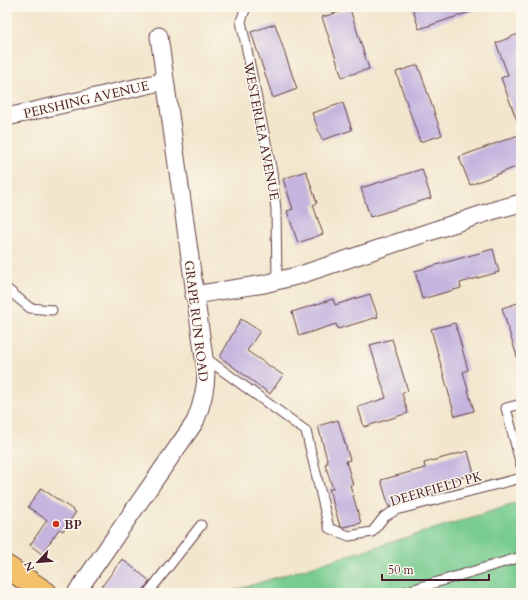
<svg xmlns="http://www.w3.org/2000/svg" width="528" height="600" viewBox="0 0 528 600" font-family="Cardo,serif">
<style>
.green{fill:#78cc90;stroke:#61765e}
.building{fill:#c4b4de}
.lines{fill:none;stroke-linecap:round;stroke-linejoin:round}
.lane-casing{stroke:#633d43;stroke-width:11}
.street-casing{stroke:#633d43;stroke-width:19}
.primary-casing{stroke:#633d43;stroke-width:24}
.lane{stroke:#fff;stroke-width:9}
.street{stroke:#fff;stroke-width:17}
.primary{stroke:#f4c16a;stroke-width:22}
.poi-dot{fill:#c8321e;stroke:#fbf7ec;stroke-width:1.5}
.labels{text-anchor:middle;stroke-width:3;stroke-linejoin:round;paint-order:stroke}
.street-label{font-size:13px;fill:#4a1f2b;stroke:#fbf7ec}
.poi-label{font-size:13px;font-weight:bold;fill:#4a1f2b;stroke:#fbf7ec;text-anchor:start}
</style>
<rect width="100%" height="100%" fill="#fbf7ec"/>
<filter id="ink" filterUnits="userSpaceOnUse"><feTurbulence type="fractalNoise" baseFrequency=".025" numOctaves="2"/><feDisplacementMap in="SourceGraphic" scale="8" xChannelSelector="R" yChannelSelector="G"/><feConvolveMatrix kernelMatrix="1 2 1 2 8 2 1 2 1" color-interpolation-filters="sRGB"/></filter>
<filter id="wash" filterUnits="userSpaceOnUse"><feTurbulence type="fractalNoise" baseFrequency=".012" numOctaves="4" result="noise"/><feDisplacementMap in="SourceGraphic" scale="16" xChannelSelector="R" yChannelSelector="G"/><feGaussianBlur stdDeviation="0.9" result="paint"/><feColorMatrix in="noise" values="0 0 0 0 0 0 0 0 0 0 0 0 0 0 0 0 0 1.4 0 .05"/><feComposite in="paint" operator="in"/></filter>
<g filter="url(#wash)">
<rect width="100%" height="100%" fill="#f2e6cc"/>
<path class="green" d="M521,502V593H226Z"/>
<g id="blocks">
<path class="building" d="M412,7H479V9L419,29Z
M350,9L369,69L342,77L322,17Z
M275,24L297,89L273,98L251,32Z
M521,33V128L520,129L501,78L508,75L496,43Z
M418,65L442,135L420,142L396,72Z
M343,103L352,130L322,140L312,113Z
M521,134V165L470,185L459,157Z
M422,169L431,198L370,217L361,188Z
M306,171L317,203L313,205L323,234L298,243L287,211L293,209L283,179Z
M493,249L499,272L460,283L461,288L422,299L415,271Z
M370,294L378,317L338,329L336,324L299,336L292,312L333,299L335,305Z
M521,302V360H518L502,308Z
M241,319L260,331L247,351L283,375L270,394L220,357Z
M455,323L468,370L463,372L474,411L455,416L431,329Z
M392,339L408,391L402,393L408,413L364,427L358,407L386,398L370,345Z
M338,420L350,460L346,461L353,485H350L361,523L343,527L340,526L329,489H333L325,464L328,463L318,426Z
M468,451L474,474L431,486L434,494L389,507L381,480L425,468L424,463Z
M41,488L76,512L63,531L59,529L42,554L30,545L47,520L28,507Z
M122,559L150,581L142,592L97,593Z"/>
</g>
</g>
<g filter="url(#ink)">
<use href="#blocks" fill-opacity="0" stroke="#633d43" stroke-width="1"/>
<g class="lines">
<g class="lane-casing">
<path id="lane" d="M246,7L241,21L272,172L276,210L277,281
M7,289L30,308L52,310
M204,357L306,431L329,528L349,536L372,532L384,517L396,510L521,478
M521,404L506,408L521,465
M148,593L201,525
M401,593L521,557"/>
</g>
<g class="street-casing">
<path id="street" d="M7,117L165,81
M194,295L264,284L300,275L495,210L521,203
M76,593L195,422C202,405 206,390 206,372L159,36"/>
</g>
<g class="primary-casing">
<path id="primary" d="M7,567L46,593"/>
</g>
<use href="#lane" class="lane"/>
<use href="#street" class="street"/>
<use href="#primary" class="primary"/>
</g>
</g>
<circle class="poi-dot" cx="56" cy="524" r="4"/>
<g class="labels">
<g class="street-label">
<text transform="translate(86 99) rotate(-13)" y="5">PERSHING AVENUE</text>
<text transform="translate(262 131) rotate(79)" y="5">WESTERLEA AVENUE</text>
<text transform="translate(197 321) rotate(83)" y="5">GRAPE RUN ROAD</text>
<text transform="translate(436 488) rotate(-16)" y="5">DEERFIELD PK</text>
</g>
<g class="poi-label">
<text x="64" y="529">BP</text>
</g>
</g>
<rect width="528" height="600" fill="none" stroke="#fbf7ec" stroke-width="24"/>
<g transform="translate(38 562) rotate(244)" stroke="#fbf7ec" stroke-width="3" paint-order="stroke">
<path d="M0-3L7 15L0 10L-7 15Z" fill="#4a1f2b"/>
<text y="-6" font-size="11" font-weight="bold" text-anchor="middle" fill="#4a1f2b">N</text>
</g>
<path d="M382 574v6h107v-6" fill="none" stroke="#4a1f2b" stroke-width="2"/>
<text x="388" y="574" font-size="12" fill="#4a1f2b" stroke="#fbf7ec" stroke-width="3" paint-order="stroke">50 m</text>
</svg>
